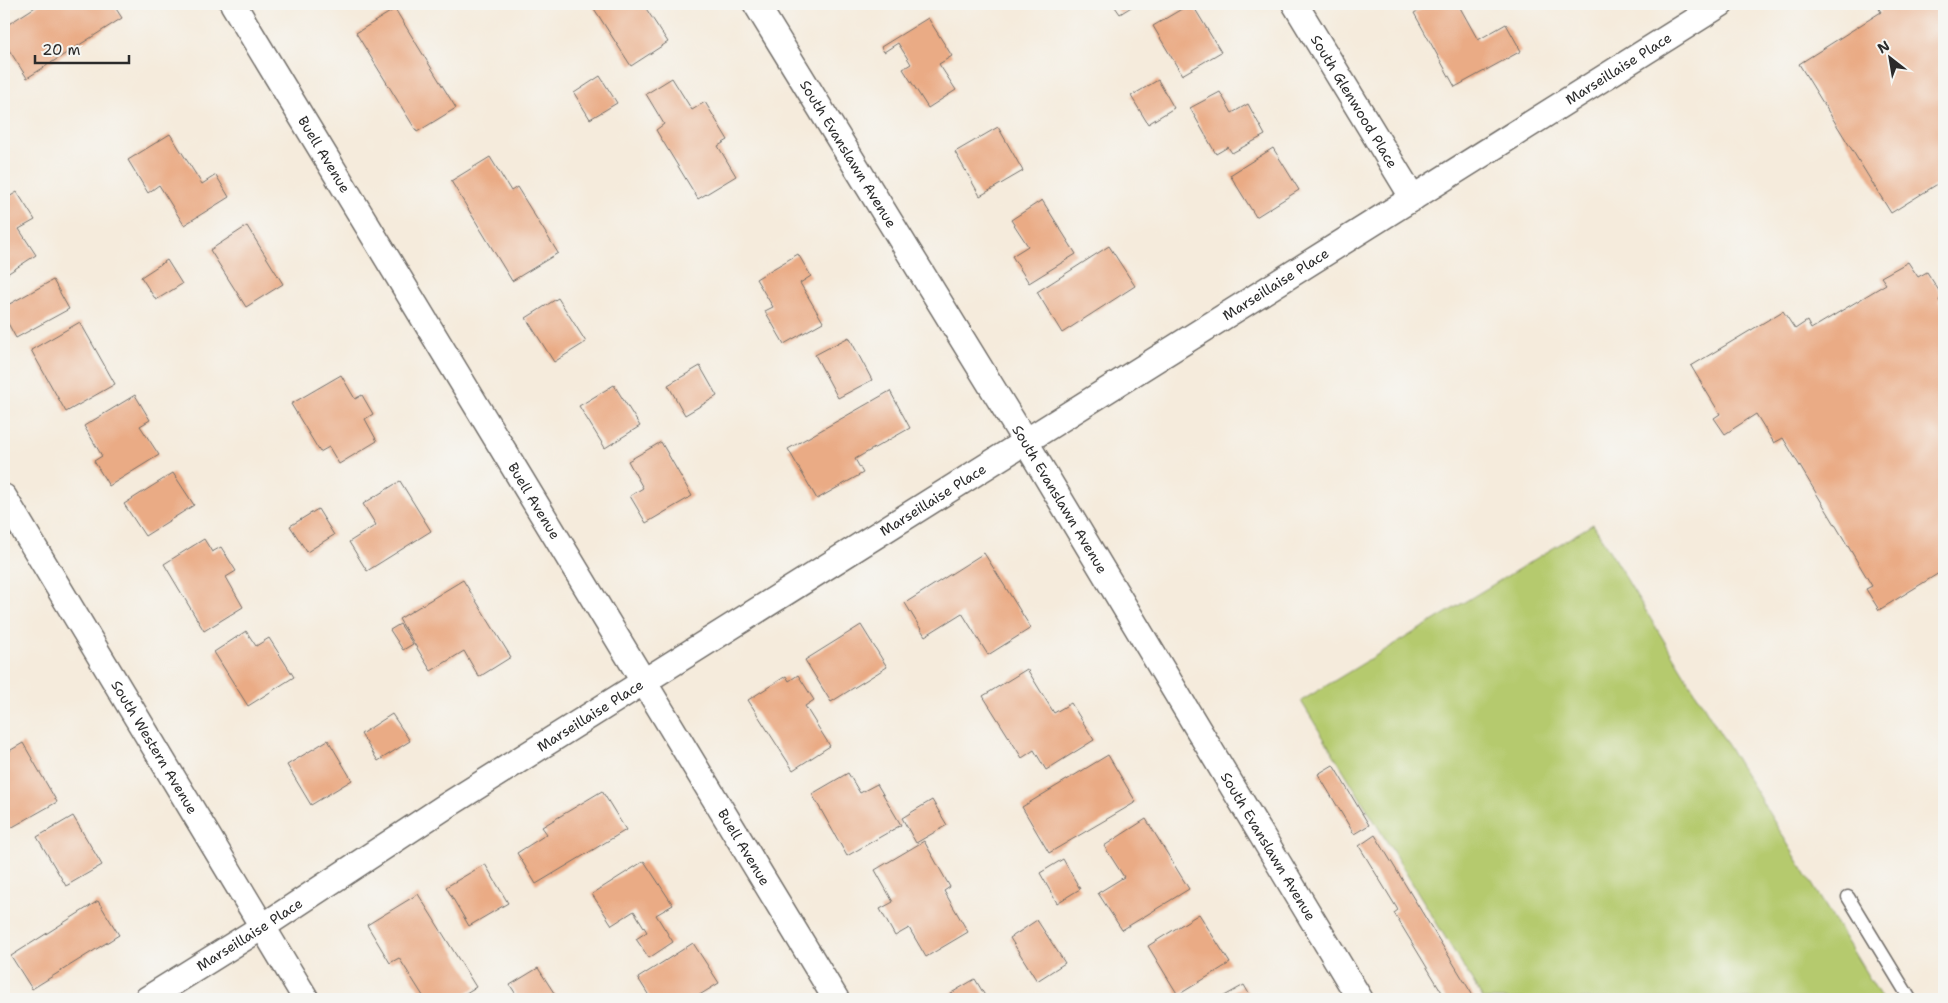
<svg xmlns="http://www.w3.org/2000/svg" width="1948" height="1003" viewBox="0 0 1948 1003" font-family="'Shantell Sans',sans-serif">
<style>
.green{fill:#b5ca6e;stroke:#707a4c}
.building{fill:#eaab85}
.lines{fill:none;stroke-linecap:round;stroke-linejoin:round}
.lane-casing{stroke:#726e69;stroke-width:15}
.street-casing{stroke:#726e69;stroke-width:28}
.lane{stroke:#fff;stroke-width:12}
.street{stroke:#fff;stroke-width:25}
.labels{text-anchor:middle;stroke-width:4.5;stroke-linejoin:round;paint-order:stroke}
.street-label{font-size:14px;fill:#2b2b2b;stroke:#f6f6f2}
</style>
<rect width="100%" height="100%" fill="#f6f6f2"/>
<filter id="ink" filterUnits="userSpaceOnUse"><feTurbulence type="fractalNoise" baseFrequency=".02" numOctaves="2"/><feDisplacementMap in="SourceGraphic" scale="10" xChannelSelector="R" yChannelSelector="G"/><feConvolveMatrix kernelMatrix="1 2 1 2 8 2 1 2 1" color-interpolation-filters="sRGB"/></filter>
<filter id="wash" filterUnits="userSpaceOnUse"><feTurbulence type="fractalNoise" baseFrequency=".0096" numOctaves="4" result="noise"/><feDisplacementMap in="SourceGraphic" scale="20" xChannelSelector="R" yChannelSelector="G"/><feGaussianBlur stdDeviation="1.12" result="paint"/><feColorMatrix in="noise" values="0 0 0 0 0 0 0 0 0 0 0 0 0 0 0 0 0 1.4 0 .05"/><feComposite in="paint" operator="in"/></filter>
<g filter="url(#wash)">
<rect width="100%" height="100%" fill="#f5ebdc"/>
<path class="green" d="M1593,524L1882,999H1483L1301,701Z"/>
<g id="blocks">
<path class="building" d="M40,4H113L122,18L27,78L4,42V27Z
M591,4H643L668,42L631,66Z
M1113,4H1136L1120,14Z
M1190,4H1192L1221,52L1182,75L1153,26Z
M1432,4H1458L1478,40L1506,24L1521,51L1455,87L1414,13Z
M1876,4H1944V180L1891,213L1799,64L1881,12Z
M395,9L456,108L417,132L356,33Z
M928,18L952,56L939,64L956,90L928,108L903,69L911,64L898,43L884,52L881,47Z
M600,76L617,103L590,119L574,93Z
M672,78L692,110L705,102L728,140L718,146L736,176L698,199L656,130L664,124L646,94Z
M1158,80L1174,108L1148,124L1131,96Z
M1220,92L1232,113L1248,104L1265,135L1232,153L1228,147L1216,154L1190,108Z
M998,127L1023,171L980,196L955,152Z
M170,134L202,184L216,175L229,197L184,225L159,185L148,193L128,160Z
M1273,148L1299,190L1256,217L1230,175Z
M490,157L511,191L517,187L558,253L512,281L451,181Z
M17,192L35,220L19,229L36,255L4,276V200Z
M1042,200L1076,254L1029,283L1012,256L1028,246L1011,220Z
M247,226L283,284L246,307L210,250Z
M1109,246L1135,286L1062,333L1037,292Z
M798,254L811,276L800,283L823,322L784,344L765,311L773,307L756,279Z
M167,260L182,284L156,300L141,277Z
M1908,262L1918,277L1927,272L1943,297L1939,300L1944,308V570L1879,610L1866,589L1872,586L1783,438L1774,443L1756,414L1725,434L1714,418L1720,414L1691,366L1783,311L1795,329L1807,321L1811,329L1886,284L1881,277Z
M53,280L69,309L16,338L4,316V307Z
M558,298L586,342L554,362L526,318Z
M80,322L115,384L66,412L31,350Z
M849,337L872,380L838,398L815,355Z
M700,366L717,396L685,415L668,385Z
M341,375L355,399L362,395L373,414L365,419L377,441L339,464L329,447L320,452L291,404Z
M614,385L640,426L605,448L579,406Z
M890,391L910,428L855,459L863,473L817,499L788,449Z
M135,395L150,420L140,426L159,455L109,486L94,461L102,456L84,426Z
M661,442L692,496L646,523L630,496L643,488L628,461Z
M173,473L194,505L145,536L124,504Z
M400,481L431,531L367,571L349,542L376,525L363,504Z
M318,509L334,535L307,552L290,526Z
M204,539L212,552L221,547L236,571L226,577L243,607L204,631L164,564Z
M984,553L1031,628L988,655L962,613L925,636L905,603Z
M463,580L511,657L479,677L464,651L431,671L399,619Z
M400,624L413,644L403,650L390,630Z
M861,625L887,667L831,702L805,660Z
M246,631L256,646L269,638L294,677L248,706L214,652Z
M1027,669L1054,713L1071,703L1094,740L1046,770L1034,750L1022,758L983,696Z
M798,675L814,700L805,706L830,746L793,770L748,700L786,676L789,681Z
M392,714L410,741L378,761L361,734Z
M328,740L352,780L311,805L287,765Z
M23,743L57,802L9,829L4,820V754Z
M1108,755L1136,802L1049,853L1022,807Z
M1333,765L1369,825L1354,834L1318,774Z
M848,773L860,793L877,784L901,825L847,856L812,794Z
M602,791L626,830L536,884L517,853L547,834L542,827Z
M932,800L947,825L916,843L902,818Z
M73,816L102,865L66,886L37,837Z
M1146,819L1189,889L1122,930L1098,893L1124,877L1104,846Z
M1375,835L1475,999H1446L1394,913L1398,910L1359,846Z
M924,841L950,887L944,891L968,932L926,957L909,928L895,936L880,909L893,902L875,870Z
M1063,859L1080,889L1057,903L1040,873Z
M644,861L673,905L656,915L673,942L649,958L636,939L647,932L634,911L612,925L592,894Z
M485,864L508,903L469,926L446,887Z
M418,894L476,987L456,999H425L399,958L390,963L367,925Z
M98,901L119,935L32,989L11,956Z
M1199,914L1230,963L1178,995L1148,946Z
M1037,920L1065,963L1037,981L1010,938Z
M693,943L719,983L693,999H651L638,978Z
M538,968L556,996L552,999H519L510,985Z
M975,979L987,999H941Z
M1244,985L1252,999H1219Z"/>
</g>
</g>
<g filter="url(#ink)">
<use href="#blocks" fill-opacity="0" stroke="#726e69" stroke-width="1"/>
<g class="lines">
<g class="lane-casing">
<path id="lane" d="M1848,897L1910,999"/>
</g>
<g class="street-casing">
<g id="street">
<path id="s1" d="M233,4L836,999"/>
<path id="s2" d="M756,4L1025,441L1360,999"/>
<path id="s3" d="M1295,4L1413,198"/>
<path id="s4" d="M4,497L306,999"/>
<path id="s5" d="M147,999L262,927L443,808L1721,4"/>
</g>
</g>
<use href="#lane" class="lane"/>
<use href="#street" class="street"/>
</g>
</g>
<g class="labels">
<g class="street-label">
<text dy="5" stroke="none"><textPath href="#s5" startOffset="1741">Marseillaise Place</textPath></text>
<text dy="5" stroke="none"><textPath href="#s3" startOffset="114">South Glenwood Place</textPath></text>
<text dy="5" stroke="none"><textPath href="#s1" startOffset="176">Buell Avenue</textPath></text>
<text dy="5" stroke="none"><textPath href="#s2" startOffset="176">South Evanslawn Avenue</textPath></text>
<text dy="5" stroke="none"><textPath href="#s5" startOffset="1336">Marseillaise Place</textPath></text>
<text dy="5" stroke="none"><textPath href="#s5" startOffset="931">Marseillaise Place</textPath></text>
<text dy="5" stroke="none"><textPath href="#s2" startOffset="581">South Evanslawn Avenue</textPath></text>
<text dy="5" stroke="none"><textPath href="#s1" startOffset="581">Buell Avenue</textPath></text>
<text dy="5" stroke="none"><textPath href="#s5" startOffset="526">Marseillaise Place</textPath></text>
<text dy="5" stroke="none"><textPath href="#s4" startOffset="292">South Western Avenue</textPath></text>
<text dy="5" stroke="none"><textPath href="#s2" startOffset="986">South Evanslawn Avenue</textPath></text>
<text dy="5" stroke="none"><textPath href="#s1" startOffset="986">Buell Avenue</textPath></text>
<text dy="5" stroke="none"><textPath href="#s5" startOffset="121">Marseillaise Place</textPath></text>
</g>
</g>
<rect width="1948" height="1003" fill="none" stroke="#f6f6f2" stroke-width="20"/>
<g transform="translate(1890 58) rotate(329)" stroke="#f6f6f2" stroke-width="4" paint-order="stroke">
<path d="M0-4L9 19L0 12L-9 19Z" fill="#2b2b2b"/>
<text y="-8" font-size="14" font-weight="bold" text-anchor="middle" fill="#2b2b2b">N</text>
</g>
<path d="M35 55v8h94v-8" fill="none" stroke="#2b2b2b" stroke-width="2.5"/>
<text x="42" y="55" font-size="15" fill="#2b2b2b" stroke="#f6f6f2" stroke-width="4" paint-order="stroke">20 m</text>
</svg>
